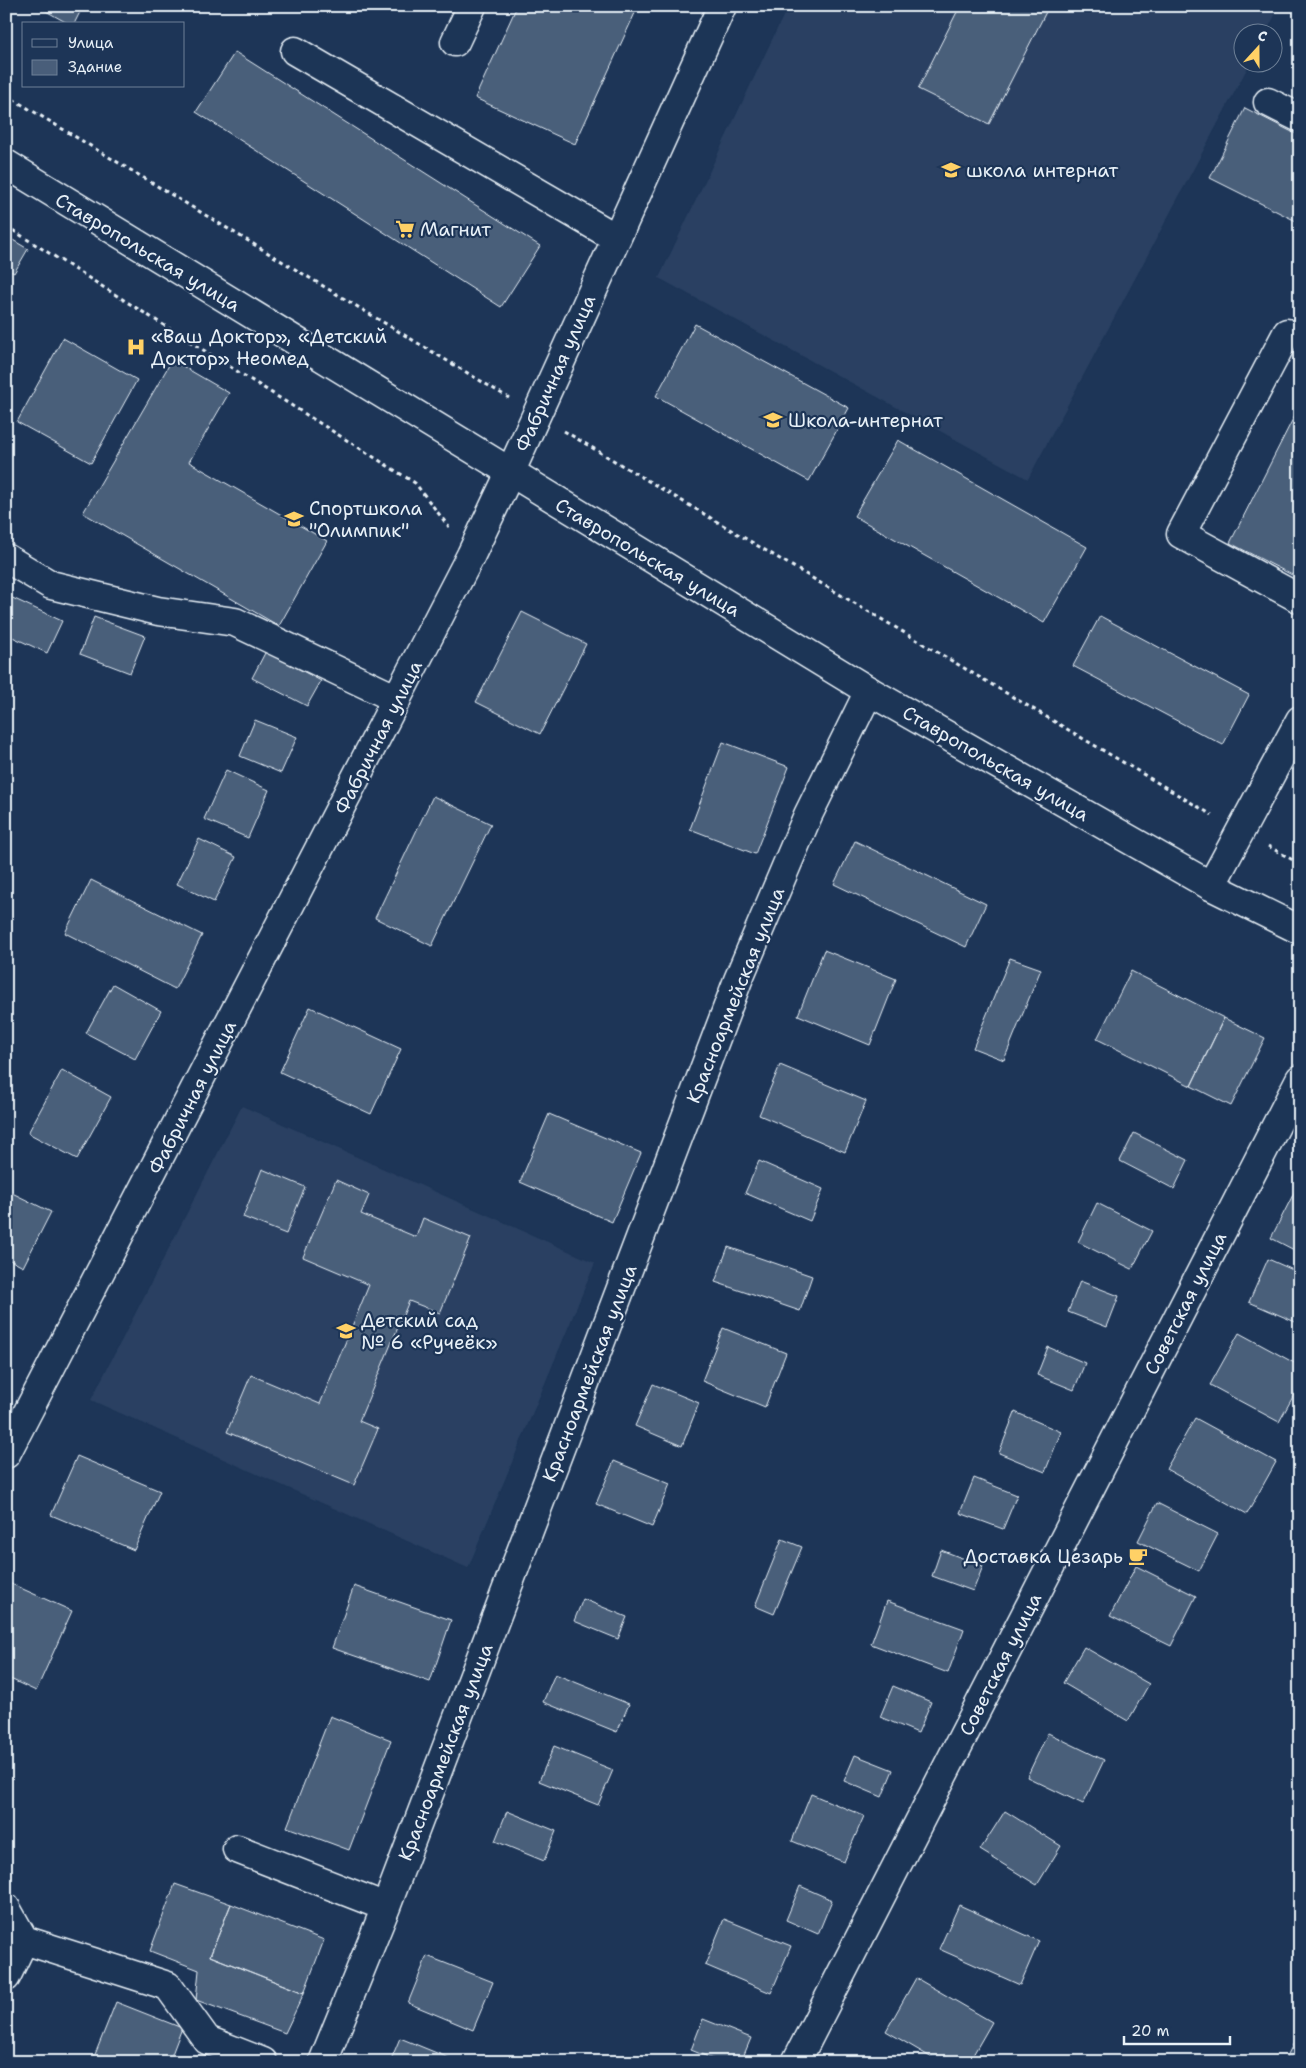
<svg xmlns="http://www.w3.org/2000/svg" width="1306" height="2068" viewBox="0 0 1306 2068" font-family="'Shantell Sans',sans-serif">
<style>
.built{fill:#2a4162}
.building{fill:#495e7a;stroke:#e8f1f8}
.lines{fill:none;stroke-linecap:round;stroke-linejoin:round}
.minor-casing{stroke:#e8f1f8;stroke-width:31}
.major-casing{stroke:#e8f1f8;stroke-width:31}
.path{stroke:#e8f1f8;stroke-width:3;stroke-dasharray:4 4;stroke-linecap:butt}
.minor{stroke:#1d3557;stroke-width:28}
.major{stroke:#1d3557;stroke-width:28}
.labels{text-anchor:middle;stroke-width:4.5;stroke-linejoin:round;paint-order:stroke}
.poi-label{font-size:19px;fill:#e8f1f8;stroke:#1d3557;text-anchor:start}
.street-label{font-size:19px;fill:#e8f1f8;stroke:#1d3557}
</style>
<rect width="100%" height="100%" fill="#1d3557"/>
<filter id="ink" filterUnits="userSpaceOnUse"><feTurbulence type="fractalNoise" baseFrequency=".02" numOctaves="2"/><feDisplacementMap in="SourceGraphic" scale="10" xChannelSelector="R" yChannelSelector="G"/><feConvolveMatrix kernelMatrix="1 2 1 2 8 2 1 2 1" color-interpolation-filters="sRGB"/></filter>
<g filter="url(#ink)">
<path class="built" d="M788,6H1280L1266,32H1244V62L1250,63L1028,479L659,278Z
M242,1106L595,1263L468,1568L91,1400Z"/>
<path class="building" d="M37,6H83L74,24H69Z
M517,6H620L635,13L575,144L475,98Z
M960,6H1049L989,124L918,89Z
M235,52L540,246L501,307L196,112Z
M1245,108L1300,136V223L1210,178Z
M6,236L28,249L14,273L6,269Z
M695,324L849,408L809,481L656,396Z
M63,338L137,380L91,463L17,422Z
M172,360L229,393L189,462L327,541L279,626L83,513Z
M1300,405V559L1292,575L1230,543Z
M898,440L1087,547L1044,623L854,516Z
M6,595L62,621L47,653L6,634Z
M522,612L586,644L540,734L476,702Z
M1100,616L1249,695L1223,745L1073,666Z
M94,617L145,636L130,673L80,654Z
M266,651L321,681L307,706L252,678Z
M255,720L297,737L281,773L240,756Z
M723,742L789,767L755,854L690,829Z
M226,770L269,790L248,838L204,819Z
M433,796L491,824L432,946L375,918Z
M199,839L236,857L214,902L177,884Z
M855,841L986,904L966,947L834,884Z
M91,880L202,935L175,989L65,933Z
M824,950L896,979L870,1045L798,1015Z
M1010,958L1041,969L1004,1060L973,1048Z
M1131,971L1224,1018L1191,1086L1097,1039Z
M113,984L161,1011L135,1059L86,1033Z
M310,1007L401,1049L371,1114L280,1072Z
M1224,1018L1265,1038L1231,1106L1191,1086Z
M780,1065L866,1101L845,1152L759,1115Z
M62,1070L111,1097L77,1159L28,1133Z
M549,1114L641,1153L612,1222L520,1182Z
M1134,1133L1188,1160L1174,1189L1120,1161Z
M759,1161L823,1189L810,1221L745,1193Z
M262,1169L305,1187L286,1234L243,1217Z
M336,1180L369,1195L361,1214L416,1237L423,1218L471,1238L440,1313L409,1301L359,1421L378,1429L354,1485L227,1432L251,1375L320,1404L369,1285L303,1257Z
M1298,1185L1300,1186V1253L1271,1238Z
M6,1190L51,1212L23,1267L6,1258Z
M1097,1203L1152,1231L1132,1269L1078,1242Z
M728,1247L812,1276L800,1311L715,1282Z
M1268,1259L1300,1273V1324L1249,1302Z
M1080,1281L1119,1296L1107,1327L1068,1312Z
M723,1328L786,1353L765,1407L702,1381Z
M1239,1333L1300,1366V1384L1279,1422L1210,1385Z
M1048,1347L1085,1363L1074,1390L1037,1375Z
M653,1384L699,1403L682,1446L635,1426Z
M1015,1412L1061,1432L1045,1472L999,1453Z
M1195,1418L1276,1462L1247,1514L1166,1469Z
M77,1456L160,1491L134,1550L51,1515Z
M614,1461L670,1484L652,1527L596,1504Z
M974,1478L1017,1495L1003,1529L960,1513Z
M1157,1503L1218,1534L1199,1571L1138,1541Z
M782,1539L802,1547L774,1614L755,1606Z
M941,1550L983,1566L973,1591L932,1576Z
M1136,1566L1196,1596L1171,1646L1110,1616Z
M7,1582L72,1611L36,1691L6,1677Z
M354,1586L451,1620L430,1682L332,1648Z
M583,1599L627,1617L618,1639L574,1621Z
M887,1601L964,1629L948,1673L871,1644Z
M1084,1647L1149,1684L1128,1721L1063,1683Z
M555,1674L629,1704L617,1732L543,1702Z
M893,1686L931,1702L918,1733L880,1717Z
M330,1716L391,1740L349,1850L287,1827Z
M1048,1733L1104,1760L1083,1804L1027,1777Z
M554,1746L613,1770L598,1805L539,1781Z
M855,1755L893,1770L882,1797L844,1781Z
M811,1794L864,1816L844,1862L792,1841Z
M507,1811L556,1831L544,1861L495,1841Z
M1005,1811L1061,1846L1037,1885L980,1850Z
M175,1884L231,1904L210,1956L304,1993L285,2033L196,2000L199,1970L150,1951Z
M800,1886L832,1900L818,1934L786,1920Z
M231,1904L324,1940L304,1993L210,1956Z
M959,1905L1039,1941L1020,1985L939,1949Z
M724,1919L791,1946L771,1993L705,1965Z
M427,1956L493,1982L473,2030L408,2003Z
M916,1978L992,2022L969,2062H939L886,2031Z
M116,2002L182,2028L169,2062H92Z
M703,2019L751,2038L741,2062H720L691,2050Z
M1300,2031V2062H1284Z
M400,2038L454,2060V2062H390Z
M883,2054L903,2062H880Z"/>
<g class="lines">
<g class="minor-casing">
<path id="minor" d="M455,42L472,6
M295,51L616,238
M1268,102L1300,118
M1287,333L1181,534L1300,599
M6,558L51,585L158,611L235,622L397,699
M1211,886L1300,720
M6,1454L471,555L510,473L722,6
M237,1849L386,1907
M6,1908L24,1940L168,1986L207,2040L263,2062
M6,1977L24,1940
M323,2062L386,1907L738,980L808,815L869,691
M796,2062L1300,1079"/>
</g>
<g class="major-casing">
<path id="major" d="M6,164L869,691L1211,886L1300,930"/>
</g>
<path class="path" d="M6,95L509,398
M6,226L415,483L449,527
M564,431L1212,815
M1268,846L1300,864"/>
<use href="#minor" class="minor"/>
<use href="#major" class="major"/>
</g>
</g>
<defs>
<g id="school-bare" transform="scale(1.5)"><path d="M0-5L7-2L0 1L-7-2ZM-4 1L0 2.5L4 1V4Q0 6-4 4Z" fill="#ffd166" stroke="#1d3557" stroke-width="2.5" paint-order="stroke"/></g>
<g id="supermarket-bare" transform="scale(1.5)"><path d="M-6-5.5h2.5l.6 2H6L4.5 2H-2.5L-4.4-4H-6ZM-1.5 3.2a1.3 1.3 0 1 0 .1 0ZM3 3.2a1.3 1.3 0 1 0 .1 0Z" fill="#ffd166" stroke="#1d3557" stroke-width="2.5" paint-order="stroke"/></g>
<g id="hospital-bare" transform="scale(1.5)"><path d="M-5-5h3v3.5h4V-5h3V5h-3V1.5h-4V5h-3Z" fill="#ffd166" stroke="#1d3557" stroke-width="2.5" paint-order="stroke"/></g>
<g id="cafe-bare" transform="scale(1.5)"><path d="M-5.5-4.5H6V0H3Q3 3.5 0 3.5H-2.5Q-5.5 3.5-5.5 0ZM3-3.2v2h1.7v-2ZM-6 4.5H4V6H-6Z" fill="#ffd166" stroke="#1d3557" stroke-width="2.5" paint-order="stroke"/></g>
</defs>
<g fill-rule="evenodd">
<use href="#school-bare" x="951" y="170"/>
<use href="#supermarket-bare" x="405" y="229"/>
<use href="#hospital-bare" x="136" y="347"/>
<use href="#school-bare" x="773" y="420"/>
<use href="#school-bare" x="294" y="519"/>
<use href="#school-bare" x="346" y="1331"/>
<use href="#cafe-bare" x="1138" y="1556"/>
</g>
<g class="labels">
<g class="poi-label">
<text x="966" y="177">школа интернат</text>
<text x="420" y="236">Магнит</text>
<text x="151" y="343">«Ваш Доктор», «Детский<tspan x="151" dy="22">Доктор» Неомед</tspan></text>
<text x="788" y="427">Школа-интернат</text>
<text x="309" y="515">Спортшкола<tspan x="309" dy="22">"Олимпик"</tspan></text>
<text x="361" y="1327">Детский сад<tspan x="361" dy="22">№ 6 «Ручеёк»</tspan></text>
<text x="1123" y="1563" text-anchor="end">Доставка Цезарь</text>
</g>
<g class="street-label">
<text transform="translate(148 252) rotate(31)" y="7">Ставропольская улица</text>
<text transform="translate(555 373) rotate(-66)" y="7">Фабричная улица</text>
<text transform="translate(648 557) rotate(31)" y="7">Ставропольская улица</text>
<text transform="translate(378 737) rotate(-63)" y="7">Фабричная улица</text>
<text transform="translate(996 763) rotate(30)" y="7">Ставропольская улица</text>
<text transform="translate(735 995) rotate(-68)" y="7">Красноармейская улица</text>
<text transform="translate(192 1097) rotate(-63)" y="7">Фабричная улица</text>
<text transform="translate(1185 1303) rotate(-63)" y="7">Советская улица</text>
<text transform="translate(589 1373) rotate(-69)" y="7">Красноармейская улица</text>
<text transform="translate(1000 1664) rotate(-63)" y="7">Советская улица</text>
<text transform="translate(445 1752) rotate(-69)" y="7">Красноармейская улица</text>
</g>
</g>
<rect width="1306" height="2068" fill="none" stroke="#1d3557" stroke-width="25"/>
<rect x="12" y="12" width="1281" height="2043" fill="none" stroke="#e8f1f8" stroke-width="2" filter="url(#ink)"/>
<rect x="22" y="22" width="162" height="65" fill="#1d3557" stroke="#6e8097"/>
<rect x="32" y="39" width="25" height="8" fill="#1d3557" stroke="#6e8097"/>
<text x="68" y="48" font-size="15" fill="#e8f1f8">Улица</text>
<rect x="32" y="60" width="25" height="15" fill="#495e7a" stroke="#6e8097"/>
<text x="68" y="72" font-size="15" fill="#e8f1f8">Здание</text>
<g transform="translate(1258 48) rotate(21)"><circle r="24" fill="#1d3557" stroke="#6e8097"/>
<path d="M0-4L9 19L0 12L-9 19Z" fill="#ffd166"/>
<text y="-8" font-size="14" font-weight="bold" text-anchor="middle" fill="#e8f1f8">С</text>
</g>
<path d="M1124 2036v8h106v-8" fill="none" stroke="#e8f1f8" stroke-width="2.5"/>
<text x="1131" y="2036" font-size="15" fill="#e8f1f8" stroke="#1d3557" stroke-width="4" paint-order="stroke">20 m</text>
</svg>
